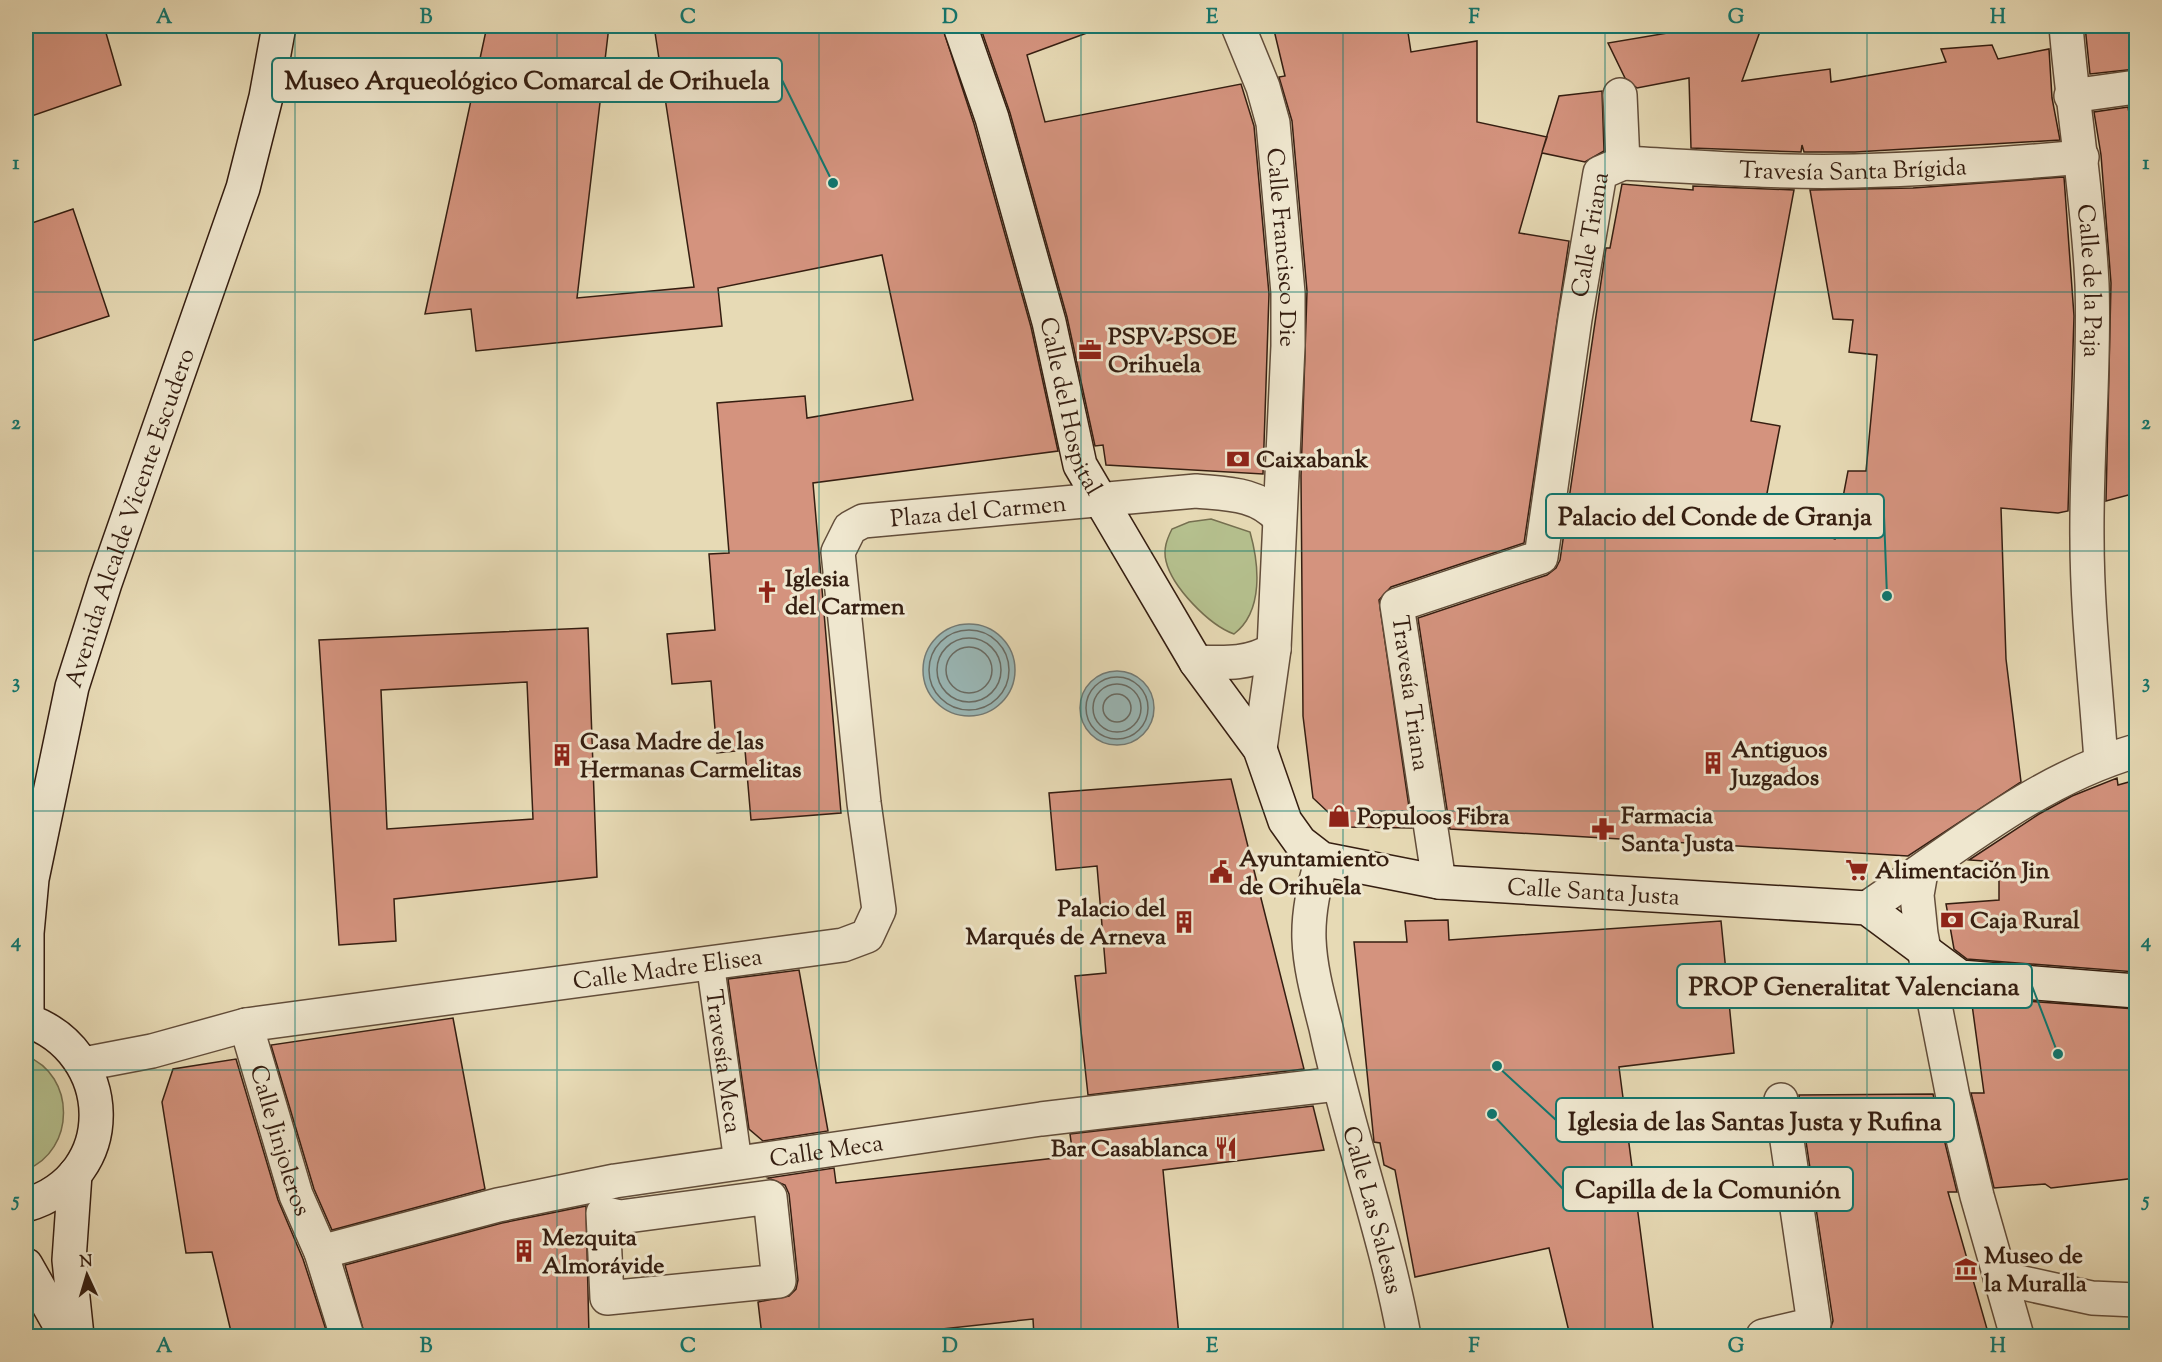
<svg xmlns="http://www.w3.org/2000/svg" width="2162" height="1362" viewBox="0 0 2162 1362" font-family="'Sorts Mill Goudy',serif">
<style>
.green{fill:#b5c08e;stroke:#756f50;stroke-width:1.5}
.water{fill:#9ab8b7;stroke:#727a75;stroke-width:1.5}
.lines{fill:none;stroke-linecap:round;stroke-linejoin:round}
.shore{stroke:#686b64;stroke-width:1.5}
.building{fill:#d4937e;stroke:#351e11;stroke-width:1.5;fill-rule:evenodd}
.lane-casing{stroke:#624d3a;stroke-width:30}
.street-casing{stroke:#624d3a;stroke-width:36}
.secondary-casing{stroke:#351e11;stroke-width:36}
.lane{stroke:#efe7cf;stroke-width:27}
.street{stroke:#efe7cf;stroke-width:33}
.secondary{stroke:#efe7cf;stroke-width:33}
.grid{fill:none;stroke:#0f766e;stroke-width:1.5;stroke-opacity:0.55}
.labels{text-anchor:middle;stroke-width:6;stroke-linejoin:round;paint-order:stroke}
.street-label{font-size:24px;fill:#351e11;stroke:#efe7cf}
.poi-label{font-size:24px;font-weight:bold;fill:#351e11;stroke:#efe7cf;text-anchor:start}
.leader{fill:none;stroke:#0f766e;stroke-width:2}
.callout-dot{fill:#0f766e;stroke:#efe7cf;stroke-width:2}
.callout{fill:#efe7cf;stroke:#0f766e;stroke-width:2}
.callout-label{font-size:26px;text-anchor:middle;font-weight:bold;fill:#351e11}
.neatline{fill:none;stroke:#0f766e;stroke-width:2}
.grid-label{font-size:20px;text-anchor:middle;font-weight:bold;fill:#0f766e}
</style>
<rect width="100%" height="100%" fill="#e7dab5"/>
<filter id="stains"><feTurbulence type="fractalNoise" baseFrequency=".00333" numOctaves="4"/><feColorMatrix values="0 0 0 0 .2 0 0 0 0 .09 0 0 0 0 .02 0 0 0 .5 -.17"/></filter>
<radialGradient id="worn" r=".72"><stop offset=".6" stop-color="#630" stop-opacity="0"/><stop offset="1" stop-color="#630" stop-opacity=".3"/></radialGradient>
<path class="green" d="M1211,519L1250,532C1259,564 1264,611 1234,634C1209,625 1172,587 1166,561C1163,549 1167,539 1172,529L1189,522Z
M26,1056C76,1075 76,1150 26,1170Z"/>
<path class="water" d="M923 670a46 46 0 1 1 92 0a46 46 0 1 1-92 0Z
M1080 708a37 37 0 1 1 74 0a37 37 0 1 1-74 0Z"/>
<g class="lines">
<path class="shore" d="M929 670a40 40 0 1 1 80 0a40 40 0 1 1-80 0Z
M937 670a32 32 0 1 1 64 0a32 32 0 1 1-64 0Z
M946 670a23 23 0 1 1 46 0a23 23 0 1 1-46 0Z
M1086 708a31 31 0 1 1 62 0a31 31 0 1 1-62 0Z
M1093 708a24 24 0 1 1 48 0a24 24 0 1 1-48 0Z
M1103 708a14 14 0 1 1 28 0a14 14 0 1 1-28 0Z"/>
</g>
<path class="building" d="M26,26H104L121,85L26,118Z
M487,26H609L577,298L694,287L654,26H942L974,124L1031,327L1058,451L813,483L841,813L751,820L745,750L717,753L711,681L672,684L667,634L715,630L709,554L729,553L717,403L805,396L807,418L913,400L882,255L718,288L722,326L476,351L471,309L425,314Z
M980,26H1094L1095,30L1027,55L1045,122L1241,84L1254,126L1269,294L1263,474L1106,465L1103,445L1095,446L1067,317L1010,113Z
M1273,26H1407L1411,52L1477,41V122L1547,137L1542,152L1559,96L1602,91L1604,151L1585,162L1542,153L1519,233L1569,241L1524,543L1391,587L1379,600L1412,828L1344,827L1313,798L1303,716L1301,476L1307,291L1292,121L1279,77L1285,76Z
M1709,26H1762L1742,81L1830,69L1831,82L1946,62L1941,49L1992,45L1998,59L2049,49L2052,98L2060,140L1855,152H1804L1802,145L1801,152L1691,148L1689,78L1637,88L1625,78L1608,43Z
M2085,26H2136V69L2090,74Z
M2128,107L2136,154V493L2106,501L2111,283L2101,155L2094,112Z
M2064,177L2074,316L2068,511L2058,513L2001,508L2006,659L2021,782L1908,856L1450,829L1418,618L1547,575L1556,568L1560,560L1606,248H1610L1622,184L1693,190V186L1794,190L1751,421L1780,426L1763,514L1835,539L1848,471H1866L1877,355L1849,352L1853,320L1833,319L1810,190L1913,188Z
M73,209L109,316L26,343V225Z
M588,628L597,877L394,899L396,941L339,945L319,640ZM527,682L533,819L387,829L381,690Z
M2117,778L2118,785L2136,780V972L1967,959L1954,949L1946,904L1999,900V862L1969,860L2039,814L2072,796Z
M1231,779L1304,1069L1088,1095L1075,976L1106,973L1097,866L1056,870L1049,793Z
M1448,920L1449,940L1721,921L1734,1053L1619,1067L1654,1336H1570L1549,1248L1415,1277L1395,1170L1384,1165L1380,1143L1374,1142L1354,942H1407L1405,921Z
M799,970L828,1131L763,1141L749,1129L728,979Z
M1971,997L2136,1009V1178L2051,1188L2045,1184L1994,1188L1971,1093H1984Z
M453,1018L485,1189L332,1230L314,1189L271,1045Z
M236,1059L278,1200L303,1259L328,1336H232L212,1252L186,1253L162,1102L173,1069Z
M1933,1094L1957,1192H1948L1989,1336H1828L1833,1321L1799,1095Z
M1313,1106L1324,1150L1163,1170L1179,1336H1034L1033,1319L877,1336H762L758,1302L789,1296L796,1289L798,1280L789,1194L785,1185L768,1178L834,1168L836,1183L1073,1156L1070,1134Z
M586,1206L589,1336H365L345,1265L502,1223Z"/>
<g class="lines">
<g class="lane-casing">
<g id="lane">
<path id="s1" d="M710,962L738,1162"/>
</g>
</g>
<g class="street-casing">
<g id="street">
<path id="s2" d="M1238,26L1263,87L1273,123L1288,293V346L1274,649L1260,749"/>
<path id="s3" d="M2066,26C2073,112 2088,197 2092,284C2095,369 2086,454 2087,538C2087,612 2096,687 2101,761"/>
<path d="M2071,96L2136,87"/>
<path id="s4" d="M1623,163C1701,167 1778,173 1855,171C1931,169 2006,164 2082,157"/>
<path d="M1196,662C1223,663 1250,665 1274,649"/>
<path id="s5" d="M1322,859C1314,885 1308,911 1309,939C1310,969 1319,1000 1326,1028C1348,1132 1385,1232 1404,1336"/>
<path d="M1921,872L1917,895L1921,934L1953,1097L1977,1196L2017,1336"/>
<path id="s6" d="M1439,882L1397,605L1541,557L1575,319L1600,173L1623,163L1620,95"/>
<path d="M1867,908C1952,851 2037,779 2136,751"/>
<path id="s7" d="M246,1025L296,1195L321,1252L347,1336"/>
<path id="s8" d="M84,1064L152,1051L246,1025L843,945L867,936L879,910L864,803L838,552L850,528L863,521L1196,491C1226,494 1258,493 1279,518"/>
<path d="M770,1197L779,1281L607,1298L603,1213L620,1217Z"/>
<path id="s9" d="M321,1252L498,1205L615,1181L1041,1119L1337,1084"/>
<path d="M2000,1278L2092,1298L2136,1300"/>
<path d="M1763,1336L1814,1324L1781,1100"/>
</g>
</g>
<g class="secondary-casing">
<g id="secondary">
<path id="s10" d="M960,26L992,118L1049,322L1080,465L1196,662L1260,749L1285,821L1300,842L1322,859L1439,882L1867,908L1960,977L2136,991"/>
<path d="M26,1020C117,1051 122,1177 26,1205"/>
<path id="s11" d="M27,1020V933L32,879L72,687L105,583L243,188L266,97L279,26"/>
<path d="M75,1174L69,1260L77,1336"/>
<path d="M26,1265L66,1336"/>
</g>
</g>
<use href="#lane" class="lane"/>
<use href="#street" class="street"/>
<use href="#secondary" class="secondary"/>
</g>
<path class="grid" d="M295,26V1336M557,26V1336M819,26V1336M1081,26V1336M1343,26V1336M1605,26V1336M1867,26V1336M26,292H2136M26,551H2136M26,811H2136M26,1070H2136"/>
<defs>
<g id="office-bare" transform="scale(1.8)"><path d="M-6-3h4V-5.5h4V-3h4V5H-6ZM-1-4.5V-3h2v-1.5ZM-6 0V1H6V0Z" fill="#8f2418" stroke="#efe7cf" stroke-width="2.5" paint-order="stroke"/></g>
<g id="bank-bare" transform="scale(1.8)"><path d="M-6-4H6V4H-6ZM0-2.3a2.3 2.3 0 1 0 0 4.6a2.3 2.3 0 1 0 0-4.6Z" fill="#8f2418" stroke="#efe7cf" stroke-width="2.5" paint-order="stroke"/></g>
<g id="church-bare" transform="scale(1.8)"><path d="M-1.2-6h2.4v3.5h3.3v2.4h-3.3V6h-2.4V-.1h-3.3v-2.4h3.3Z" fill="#8f2418" stroke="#efe7cf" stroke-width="2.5" paint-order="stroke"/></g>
<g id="building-bare" transform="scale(1.8)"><path d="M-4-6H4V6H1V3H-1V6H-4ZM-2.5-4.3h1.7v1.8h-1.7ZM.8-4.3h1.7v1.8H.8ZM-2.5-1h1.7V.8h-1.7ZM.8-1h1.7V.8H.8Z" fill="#8f2418" stroke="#efe7cf" stroke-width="2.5" paint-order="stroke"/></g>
<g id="shop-bare" transform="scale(1.8)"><path d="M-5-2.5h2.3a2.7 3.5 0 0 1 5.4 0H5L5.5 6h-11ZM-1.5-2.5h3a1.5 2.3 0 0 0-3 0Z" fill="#8f2418" stroke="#efe7cf" stroke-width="2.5" paint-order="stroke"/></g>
<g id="pharmacy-bare" transform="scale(1.8)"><path d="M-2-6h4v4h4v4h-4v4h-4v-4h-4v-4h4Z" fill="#8f2418" stroke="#efe7cf" stroke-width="2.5" paint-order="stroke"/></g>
<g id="supermarket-bare" transform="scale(1.8)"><path d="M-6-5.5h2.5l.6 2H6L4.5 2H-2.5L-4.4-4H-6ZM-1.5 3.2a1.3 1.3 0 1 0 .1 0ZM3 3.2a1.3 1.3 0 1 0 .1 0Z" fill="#8f2418" stroke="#efe7cf" stroke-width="2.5" paint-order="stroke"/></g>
<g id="civic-bare" transform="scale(1.8)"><path d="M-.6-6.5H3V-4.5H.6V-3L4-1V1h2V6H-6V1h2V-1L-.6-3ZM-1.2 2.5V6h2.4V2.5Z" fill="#8f2418" stroke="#efe7cf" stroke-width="2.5" paint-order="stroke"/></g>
<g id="restaurant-bare" transform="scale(1.8)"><path d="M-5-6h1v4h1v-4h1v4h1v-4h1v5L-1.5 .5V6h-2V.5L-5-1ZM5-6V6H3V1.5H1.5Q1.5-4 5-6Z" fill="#8f2418" stroke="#efe7cf" stroke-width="2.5" paint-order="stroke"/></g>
<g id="museum-bare" transform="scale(1.8)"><path d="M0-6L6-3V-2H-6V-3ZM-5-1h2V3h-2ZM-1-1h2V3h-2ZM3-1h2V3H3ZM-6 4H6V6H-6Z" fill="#8f2418" stroke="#efe7cf" stroke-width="2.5" paint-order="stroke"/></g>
</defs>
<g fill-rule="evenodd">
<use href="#office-bare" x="1090" y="350"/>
<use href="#bank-bare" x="1238" y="459"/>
<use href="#church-bare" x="767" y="592"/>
<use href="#building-bare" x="562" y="755"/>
<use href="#building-bare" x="1713" y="763"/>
<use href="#shop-bare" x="1339" y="816"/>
<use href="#pharmacy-bare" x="1603" y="829"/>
<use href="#supermarket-bare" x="1857" y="870"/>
<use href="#civic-bare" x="1221" y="872"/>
<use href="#bank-bare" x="1952" y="920"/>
<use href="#building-bare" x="1184" y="922"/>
<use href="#restaurant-bare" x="1226" y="1148"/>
<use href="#building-bare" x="524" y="1251"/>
<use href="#museum-bare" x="1966" y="1269"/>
</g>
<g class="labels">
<g class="street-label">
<text dy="8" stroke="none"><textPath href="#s4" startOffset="230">Travesía Santa Brígida</textPath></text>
<text dy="8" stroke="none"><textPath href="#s6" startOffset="758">Calle Triana</textPath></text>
<text dy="8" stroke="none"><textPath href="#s2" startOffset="228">Calle Francisco Die</textPath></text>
<text dy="8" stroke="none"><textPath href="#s3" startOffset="256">Calle de la Paja</textPath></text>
<text dy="8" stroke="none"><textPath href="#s10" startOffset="396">Calle del Hospital</textPath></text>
<text dy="8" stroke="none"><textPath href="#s8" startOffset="1341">Plaza del Carmen</textPath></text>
<text dy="8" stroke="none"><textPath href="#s11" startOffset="516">Avenida Alcalde Vicente Escudero</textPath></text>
<text transform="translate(1411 693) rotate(82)" y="8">Travesía Triana</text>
<text dy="8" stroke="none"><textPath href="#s10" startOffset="1196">Calle Santa Justa</textPath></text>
<text dy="8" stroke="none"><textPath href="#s8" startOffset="592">Calle Madre Elisea</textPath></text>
<text dy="8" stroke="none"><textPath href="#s1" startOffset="100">Travesía Meca</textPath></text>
<text dy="8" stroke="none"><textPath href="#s7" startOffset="120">Calle Jinjoleros</textPath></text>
<text dy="8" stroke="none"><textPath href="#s9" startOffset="516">Calle Meca</textPath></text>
<text dy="8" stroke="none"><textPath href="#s5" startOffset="360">Calle Las Salesas</textPath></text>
</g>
<g class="poi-label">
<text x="1108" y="344">PSPV-PSOE<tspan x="1108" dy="28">Orihuela</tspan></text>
<text x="1256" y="467">Caixabank</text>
<text x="785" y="586">Iglesia<tspan x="785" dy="28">del Carmen</tspan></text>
<text x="580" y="749">Casa Madre de las<tspan x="580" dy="28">Hermanas Carmelitas</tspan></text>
<text x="1731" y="757">Antiguos<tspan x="1731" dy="28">Juzgados</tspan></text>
<text x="1621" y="823">Farmacia<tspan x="1621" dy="28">Santa Justa</tspan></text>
<text x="1357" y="824">Populoos Fibra</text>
<text x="1239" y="866">Ayuntamiento<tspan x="1239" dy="28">de Orihuela</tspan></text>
<text x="1875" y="878">Alimentación Jin</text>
<text x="1166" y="916" text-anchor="end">Palacio del<tspan x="1166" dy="28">Marqués de Arneva</tspan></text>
<text x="1970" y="928">Caja Rural</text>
<text x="1208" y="1156" text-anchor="end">Bar Casablanca</text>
<text x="542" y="1245">Mezquita<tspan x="542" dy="28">Almorávide</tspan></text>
<text x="1984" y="1263">Museo de<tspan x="1984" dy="28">la Muralla</tspan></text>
</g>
</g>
<path class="leader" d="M833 183L782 80M1887 596L1884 516M2058 1054L2032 986M1497 1066L1556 1120M1492 1114L1563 1189"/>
<g class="callout-dot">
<circle cx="833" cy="183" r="6"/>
<circle cx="1887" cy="596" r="6"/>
<circle cx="2058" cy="1054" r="6"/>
<circle cx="1497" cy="1066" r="6"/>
<circle cx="1492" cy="1114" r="6"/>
</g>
<g class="callout">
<rect x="272" y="58" width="510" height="44" rx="6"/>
<rect x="1546" y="494" width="338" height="44" rx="6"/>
<rect x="1677" y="964" width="355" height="44" rx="6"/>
<rect x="1556" y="1098" width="398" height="44" rx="6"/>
<rect x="1563" y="1167" width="290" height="44" rx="6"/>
</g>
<g class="callout-label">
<text x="527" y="89">Museo Arqueológico Comarcal de Orihuela</text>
<text x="1715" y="525">Palacio del Conde de Granja</text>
<text x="1854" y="995">PROP Generalitat Valenciana</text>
<text x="1755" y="1130">Iglesia de las Santas Justa y Rufina</text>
<text x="1708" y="1198">Capilla de la Comunión</text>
</g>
<rect width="2162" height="1362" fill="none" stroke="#e7dab5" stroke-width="66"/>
<g transform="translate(87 1275) rotate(356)" stroke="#efe7cf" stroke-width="4.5" paint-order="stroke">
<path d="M0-4.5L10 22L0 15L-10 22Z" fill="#351e11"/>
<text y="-9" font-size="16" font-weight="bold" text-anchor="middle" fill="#351e11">N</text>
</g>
<rect x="33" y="33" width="2096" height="1296" class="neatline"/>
<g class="grid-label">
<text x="164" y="23">A</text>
<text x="426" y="23">B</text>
<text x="688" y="23">C</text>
<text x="950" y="23">D</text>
<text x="1212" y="23">E</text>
<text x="1474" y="23">F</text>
<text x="1736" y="23">G</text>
<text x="1998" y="23">H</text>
<text x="16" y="169">1</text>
<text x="2146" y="169">1</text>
<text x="16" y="429">2</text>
<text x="2146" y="429">2</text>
<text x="16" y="688">3</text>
<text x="2146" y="688">3</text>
<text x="16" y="947">4</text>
<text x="2146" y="947">4</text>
<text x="16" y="1206">5</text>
<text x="2146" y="1206">5</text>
<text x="164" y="1352">A</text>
<text x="426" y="1352">B</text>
<text x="688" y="1352">C</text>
<text x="950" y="1352">D</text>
<text x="1212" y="1352">E</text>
<text x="1474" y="1352">F</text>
<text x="1736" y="1352">G</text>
<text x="1998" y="1352">H</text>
</g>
<rect width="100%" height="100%" filter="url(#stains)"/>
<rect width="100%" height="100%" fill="url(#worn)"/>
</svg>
